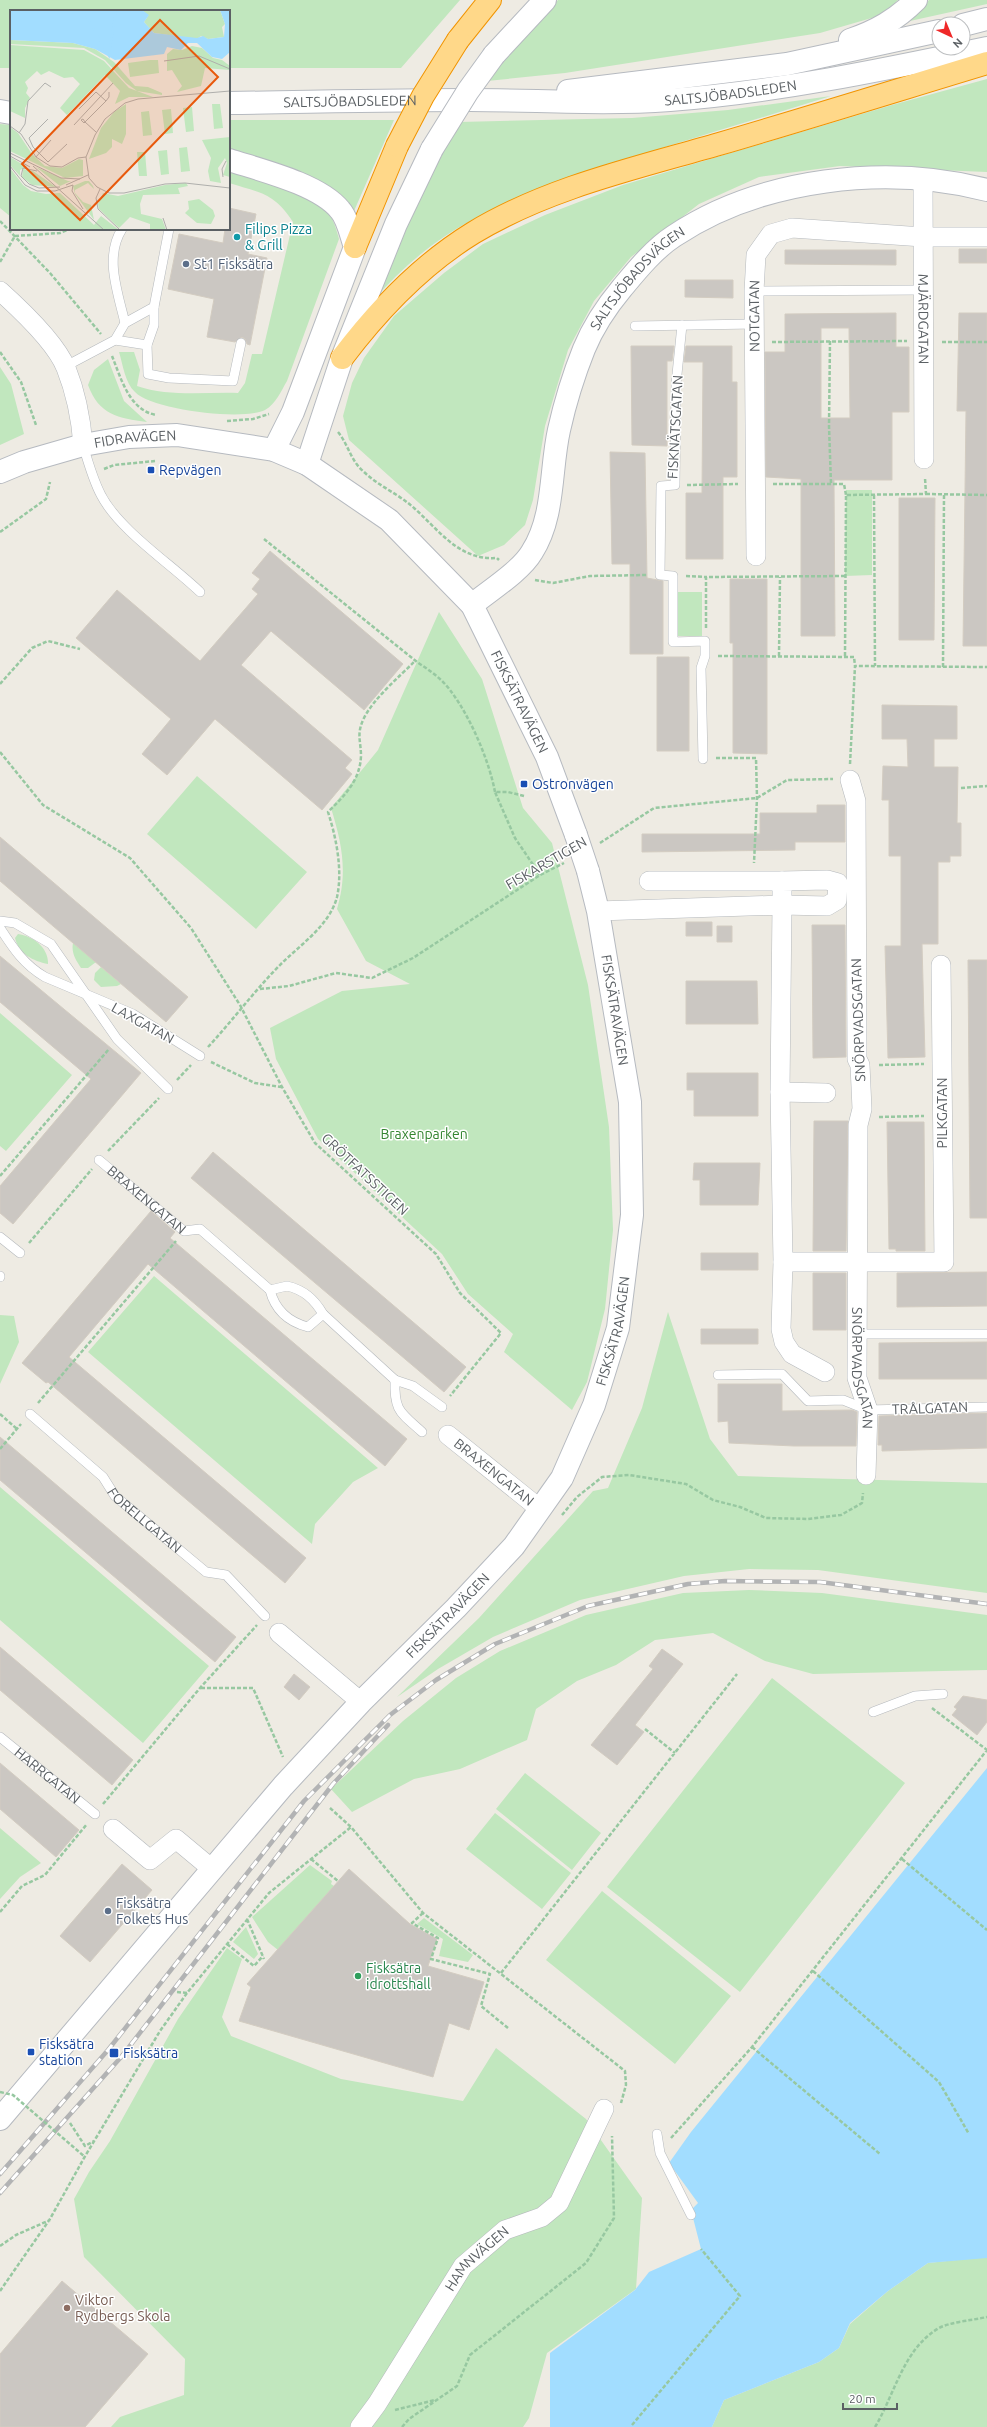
<svg xmlns="http://www.w3.org/2000/svg" width="987" height="2427" viewBox="0 0 987 2427" font-family="Ubuntu,sans-serif">
<style>
.green{fill:#c1e7be}
.water{fill:#a2ddff}
.building{fill:#cbc7c2;stroke:#d3ccc1;fill-rule:evenodd}
.lines{fill:none;stroke-linecap:round;stroke-linejoin:round}
.lane-casing{stroke:#b5b9bd;stroke-width:10}
.street-casing{stroke:#b5b9bd;stroke-width:20}
.secondary-casing{stroke:#b6bac0;stroke-width:24}
.highway-casing{stroke:#f19400;stroke-width:24}
.path{stroke:#97c8a1;stroke-width:2.5;stroke-dasharray:4 2;stroke-linecap:butt}
.lane{stroke:#fff;stroke-width:9}
.street{stroke:#fff;stroke-width:19}
.secondary{stroke:#fff;stroke-width:22}
.highway{stroke:#ffd889;stroke-width:22}
.rail-casing{stroke:#b2b3b4;stroke-width:4.5}
.rail{stroke:#fff;stroke-width:3;stroke-dasharray:9;stroke-linecap:butt}
.secondary-bridge-casing{stroke:#b6bac0;stroke-width:24;stroke-linecap:butt}
.highway-bridge-casing{stroke:#f19400;stroke-width:24;stroke-linecap:butt}
.path-bridge{stroke:#97c8a1;stroke-width:2.5;stroke-dasharray:4 2;stroke-linecap:butt}
.secondary-bridge{stroke:#fff;stroke-width:22}
.highway-bridge{stroke:#ffd889;stroke-width:22}
.culture-dot{fill:#0f9aa8;stroke:#fff;stroke-width:1.5}
.service-dot{fill:#5c6f8a;stroke:#fff;stroke-width:1.5}
.transit-dot{fill:#1a4fb4;stroke:#fff;stroke-width:1.5}
.leisure-dot{fill:#2e9e5b;stroke:#fff;stroke-width:1.5}
.education-dot{fill:#8d6e63;stroke:#fff;stroke-width:1.5}
.labels{text-anchor:middle;stroke-width:3;stroke-linejoin:round;paint-order:stroke}
.street-label{font-size:14px;fill:#5b6064;stroke:#fff}
.culture-label{font-size:14px;fill:#0d838f;stroke:#fff;text-anchor:start}
.service-label{font-size:14px;fill:#4e5e75;stroke:#fff;text-anchor:start}
.transit-label{font-size:14px;fill:#164399;stroke:#fff;text-anchor:start}
.park-label{font-size:14px;fill:#348531;stroke:#fff}
.leisure-label{font-size:14px;fill:#27864d;stroke:#fff;text-anchor:start}
.education-label{font-size:14px;fill:#785e54;stroke:#fff;text-anchor:start}
.inset-river{fill:none;stroke:#a2ddff;stroke-width:2}
.inset-road{fill:none;stroke:#afafac;stroke-width:1}
.view{fill:#e8590c;fill-opacity:0.15;stroke:#e8590c;stroke-width:2}
.inset-edge{fill:none;stroke:#5b6064;stroke-width:2}
</style>
<rect width="100%" height="100%" fill="#eeebe3"/>
<path class="green" d="M0,0H460L401,68H229V11H11V68H0Z
M558,0H898L882,15L820,33L565,73L487,81Z
M929,0H987V4L910,21Z
M987,79V172L840,166L759,177L699,204L631,257L594,301L568,350L545,426L533,500L525,525L504,545L478,556L349,440L343,416L352,383L364,358L394,316L444,273L483,244L545,215L623,185L892,105Z
M831,96C747,123 662,146 580,176C543,189 505,202 470,221C433,241 400,269 373,301L431,174L459,122L632,118L728,110Z
M229,120H394L354,211L345,200L229,152Z
M0,124L11,125V217L0,208Z
M229,171C250,177 309,194 324,208C333,216 336,228 339,239L287,381C281,391 276,404 265,410C243,421 152,410 135,392C125,383 123,365 119,352H134L140,370L137,386C168,397 205,392 238,393L245,383L252,354H262L293,222C274,193 261,193 229,183Z
M108,359L124,401L147,422C118,418 99,415 88,385L94,370Z
M0,367L11,384L24,434L0,445Z
M846,490H872V575L845,576Z
M676,592H702V636H676Z
M439,612L482,679L523,808L552,843L588,985L609,1127L613,1230L605,1309L587,1382L572,1410L504,1352L513,1334L468,1294L442,1254L318,1139L276,1059L270,1028L342,991L410,984L366,961L337,909C348,872 342,844 331,808L378,750Z
M197,776L307,872L256,929L147,834Z
M18,934C33,936 49,948 48,964C33,961 19,954 15,938Z
M73,943L96,962L88,968H81C76,960 71,953 73,943Z
M101,967L121,984L117,986L101,987L94,980L95,973Z
M0,1013L72,1075L6,1151L0,1146Z
M154,1276L378,1468L353,1482L315,1524L312,1544L88,1352Z
M668,1312L710,1439L738,1476L987,1483V1593L818,1570L749,1569L684,1576L580,1600L493,1637L438,1669L397,1697L479,1618L593,1491L608,1488L642,1408Z
M0,1315L14,1316L19,1342L0,1384Z
M0,1487L209,1666L143,1743L0,1620Z
M749,1590L822,1593L987,1615V1670L813,1674L765,1661L713,1633L655,1640L616,1665L577,1681L536,1709L527,1740L460,1769L414,1779L352,1812L331,1789L403,1721L456,1678L500,1651L586,1615L683,1593Z
M772,1678L905,1783L740,1992L607,1887Z
M525,1773L601,1833L572,1870L496,1809Z
M495,1813L571,1873L542,1909L466,1849Z
M0,1828L41,1863L20,1877L0,1899Z
M310,1865L332,1881L331,1884L334,1886L278,1950L268,1942L252,1917Z
M602,1891L731,1996L675,2064L546,1960Z
M424,1918L473,1955L468,1962L439,1956L443,1939L417,1924Z
M246,1927L258,1954L254,1959L233,1942Z
M227,1948L242,1959L222,2017L231,2036L341,2079L463,2101L496,2048L586,2119L642,2198L636,2289L547,2353L529,2418L523,2427H111L120,2417L184,2395L185,2359L84,2257L74,2199L89,2172L110,2141L178,2019Z
M975,2258H987V2427H712L724,2400L819,2362L839,2348L850,2324L888,2291L928,2263Z"/>
<path class="water" d="M987,1768V2258L928,2263L888,2291L850,2323L839,2348L819,2362L724,2400L712,2427H550V2353L635,2290L649,2272L701,2249L691,2210L698,2203L669,2163L691,2132Z"/>
<path class="building" d="M229,208L256,214L248,254L267,258L250,345L247,344L245,339L242,337L235,342L207,337L214,299L168,289L179,234L223,243L225,229H229Z
M959,249H987V263H959Z
M785,250H896V265L785,264Z
M685,280H733V298L685,297Z
M896,313V347H909V412H892V480H834L835,636H801V479L766,477L765,352H785V314ZM821,328H849L850,418H821Z
M959,313H987V646H963L966,411H957Z
M631,346H674L672,361H667V446L632,445Z
M686,346H732V382H737V477H723V559H686V493H702L703,362H684Z
M610,452L645,453L647,578L663,581V654H630V564H612Z
M899,498H935L934,640H899Z
M270,551L403,664L364,710L271,631L241,665L352,760L345,768L352,774L322,810L215,719L167,775L142,754L171,719L76,638L117,590L200,661L258,594L252,589L260,579L252,573Z
M730,579H767V754L733,753V643H730Z
M657,657H689V751H657Z
M882,705L957,706V739H934V767H958L957,823H961V856H950V862H938V944H922L925,1057L888,1058L885,946H901V856H889V800H882L883,766L908,767L907,739H882Z
M817,805H845V842H795V850L642,852V834H760V813H817Z
M0,837L188,997L166,1022L0,881Z
M686,922H712V936H686Z
M812,925H845L846,1057L813,1058Z
M717,926H732V942H717Z
M0,956L141,1073L13,1224L0,1213V1186L91,1079L0,1002Z
M968,960H987V1218H970Z
M686,981H757L758,1024H686Z
M687,1073H758V1116H694V1090H687Z
M814,1121H848L846,1251H813Z
M887,1122H924L925,1251H896V1249H889Z
M213,1152L466,1367L444,1392L191,1178Z
M694,1163H760L758,1205H700V1180H693Z
M151,1211L175,1232L170,1238L407,1439L385,1466L148,1264L69,1357L306,1558L285,1583L48,1382L46,1383L22,1363Z
M701,1253H758V1270H701Z
M987,1272V1306L897,1307V1273Z
M813,1273H846V1330H813Z
M701,1329H758V1344H701Z
M987,1342V1379H879V1343Z
M718,1384H782V1411L852,1410L857,1412L856,1446H794L729,1443L728,1421L718,1422Z
M987,1413V1448L882,1451V1445H878L879,1416Z
M0,1437L236,1637L215,1662L0,1480Z
M0,1647L133,1760L112,1785L0,1690Z
M662,1649L683,1664L635,1725L644,1732L617,1765L591,1745L653,1669L649,1666Z
M294,1674L310,1687L299,1700L284,1687Z
M963,1696L987,1700V1722L977,1735L952,1715L957,1709L954,1707Z
M0,1763L79,1830L56,1857L0,1809Z
M122,1864L152,1890L90,1962L60,1936Z
M349,1869L410,1924L437,1939L428,1966L484,1982L469,2030L449,2023L433,2077L239,2021L251,1987L247,1984Z
M62,2281L148,2354L85,2427H0V2354Z"/>
<g class="lines">
<g class="lane-casing">
<g id="lane">
<path d="M122,229C104,257 118,293 125,323"/>
<path d="M754,291L923,290"/>
<path d="M682,325L676,384L675,485L661,486L660,575L673,576V642L705,641V656L701,668L703,759"/>
<path d="M635,326L754,324"/>
<path d="M115,340L147,345L148,374L169,378L233,381L241,343"/>
<path d="M147,345L154,325V307"/>
<path d="M66,366L115,340L125,323L154,307L169,229"/>
<path d="M83,445C88,462 93,480 101,495C119,530 171,564 200,592"/>
<path d="M0,921L15,923L51,944L117,1039L168,1089"/>
<path d="M0,928C13,948 24,965 45,977L133,1014L200,1056"/>
<path id="s1" d="M99,1160L184,1231L200,1229L270,1290"/>
<path d="M0,1237L20,1253"/>
<path d="M0,1276V1277"/>
<path d="M287,1286C304,1290 314,1299 323,1314L308,1327C289,1322 275,1310 270,1290Z"/>
<path d="M323,1314L395,1380"/>
<path d="M857,1334H987"/>
<path d="M718,1375L782,1374L808,1401L843,1400L868,1410L987,1407"/>
<path id="s2" d="M30,1414L103,1477L115,1496L206,1572L226,1575L265,1616"/>
<path d="M422,1432C400,1412 394,1411 395,1380L413,1386L442,1407"/>
<path d="M873,1712L915,1696L943,1694"/>
<path id="s3" d="M0,1737L95,1814"/>
<path d="M657,2134L660,2153L691,2215"/>
</g>
</g>
<g class="street-casing">
<g id="street">
<path id="s4" d="M923,179L924,459"/>
<path d="M0,291C20,309 56,343 66,368C76,393 81,419 83,445"/>
<path id="s5" d="M756,556L754,291L756,255L771,234L792,228L923,237H987"/>
<path id="s6" d="M850,780L856,801L857,1059L860,1065L862,1109L858,1125L857,1378L868,1410L866,1475"/>
<path d="M649,881H782"/>
<path d="M598,911L782,905L827,906L837,900L838,883L827,880L782,881V905L780,1092L783,1262L781,1329L784,1342L792,1354L825,1372"/>
<path d="M780,1092L826,1093"/>
<path d="M783,1262H944L941,965"/>
<path id="s7" d="M448,1435L540,1509"/>
<path d="M279,1633L361,1702"/>
<path d="M113,1829L150,1860L176,1839L212,1869"/>
<path id="s8" d="M360,2427L377,2404L463,2266L505,2230L542,2217L559,2203L604,2109"/>
</g>
</g>
<g class="secondary-casing">
<g id="secondary">
<path d="M963,25L987,19"/>
<path d="M850,40C876,31 896,20 916,0"/>
<path d="M494,55L545,0"/>
<path d="M568,91L787,64L939,31"/>
<path id="s9" d="M229,103C309,102 390,100 470,100C537,100 603,105 670,100C777,92 882,70 987,48"/>
<path d="M0,111L11,113"/>
<path d="M229,160C260,170 319,184 340,210C348,219 351,236 355,247L293,412L274,450"/>
<path d="M307,464L342,358L396,224L432,149"/>
<path id="s10" d="M0,472L24,462L83,445L129,437L177,435L274,450L307,464L389,520L472,605L547,757L576,835"/>
<path id="s11" d="M472,605C489,591 521,571 532,552C555,516 550,470 559,430C565,403 574,374 584,349C593,327 607,306 622,288C637,270 654,249 674,236C761,178 886,164 987,190"/>
<path id="s12" d="M0,2119L283,1786L361,1702L456,1608L514,1546L562,1478L594,1405L618,1328L632,1215L630,1102L598,911L588,871"/>
</g>
</g>
<g class="highway-casing">
<path id="highway" d="M458,40L490,0
M355,247L397,146
M342,358C379,309 421,265 473,233C547,188 636,168 719,144C808,118 898,90 987,63"/>
</g>
<path class="path" d="M0,221L50,273L101,334
M0,262L15,236L60,233L70,229
M830,341L829,426L831,484
M772,342L907,341
M942,342H987
M0,352L21,382L36,425
M112,356C121,378 129,410 156,415
M227,421L253,419L269,414
M338,432C348,444 351,461 363,471C376,484 394,492 408,503C436,525 456,561 497,558L499,560
M104,469L114,465L155,461
M773,484H844L846,495
M687,485L738,484
M926,494L987,495
M874,495L875,666
M0,532L46,499L50,482
M264,539L417,662C429,670 441,678 450,690C470,716 489,760 495,792
M686,576L706,577
M535,580L553,583L590,576L647,575
M706,628V577L845,576
M718,656L854,657L855,666
M779,656L780,577
M845,656L846,495L926,494L925,478
M943,667L944,495
M0,684L32,648L48,641L80,649
M0,752L43,805L130,858L191,928L240,1005L282,1087L315,1143L436,1254L460,1293L501,1333L450,1396
M716,758H756L757,798L754,863
M850,764L855,666L987,667
M961,788L987,786
M524,796L508,792H495L515,838L540,875
M600,843L654,808L757,798L787,780L833,779
M260,989L289,986L336,973L372,978L413,958L540,875L564,863
M208,1047C233,1020 255,990 281,964C300,945 330,925 337,897C343,870 336,837 328,812C344,796 360,781 361,756C361,741 356,734 364,718C374,698 399,677 415,661
M211,1062L255,1083L281,1087
M879,1065L924,1064
M177,1080L191,1065
M879,1117L924,1116
M108,1151L159,1098
M0,1176L109,1049
M29,1243L92,1169
M38,1403L176,1241
M0,1414L17,1429
M0,1449L21,1424
M562,1515L577,1497L602,1477L629,1475L686,1484L713,1500L740,1507L766,1518L808,1519L841,1515L862,1503L863,1493
M201,1688H253L283,1757
M932,1708L987,1750
M645,1729L675,1753
M103,1804L200,1688L257,1625
M330,1808L351,1827L423,1913L625,2071L626,2085L621,2103
M311,1859L338,1881
M902,1859L987,1930
M0,1912L22,1886L45,1875L87,1824
M423,1913L412,1923L438,1938L431,1959L490,1974L481,2006L508,2028
M247,1919L264,1959
M227,1944L254,1966L263,1956
M813,1971L939,2082L969,2134
M501,1973L737,1674
M177,1992L187,1993
M752,2047L880,2154
M70,2123L85,2146L94,2141
M671,2138L752,2047L987,1750
M0,2246L16,2235L50,2220
M0,2291L50,2219L84,2158L160,2031L187,1993L269,1893L351,1827
M395,2410L435,2400
M632,2425L740,2296L701,2249
M402,2427L409,2419L457,2386L470,2355L586,2263L614,2218L612,2136
M875,2427C895,2394 903,2349 939,2328C950,2322 974,2320 987,2317"/>
<use href="#lane" class="lane"/>
<use href="#street" class="street"/>
<use href="#secondary" class="secondary"/>
<use href="#highway" class="highway"/>
<g class="rail-casing">
<path id="rail" d="M0,2174L108,2050L304,1801L390,1715L436,1680L495,1644L588,1606L688,1584L725,1581L820,1582L987,1604
M0,2193L122,2056L333,1784L388,1725"/>
</g>
<use href="#rail" class="rail"/>
<g class="secondary-bridge-casing">
<path id="secondary-bridge" d="M432,149L468,91L494,55
M576,835L588,871"/>
</g>
<g class="highway-bridge-casing">
<path id="highway-bridge" d="M397,146L423,96L458,40"/>
</g>
<path class="path-bridge" d="M0,2092L13,2095L85,2157"/>
<use href="#secondary-bridge" class="secondary-bridge"/>
<use href="#highway-bridge" class="highway-bridge"/>
</g>
<circle class="culture-dot" cx="237" cy="237" r="4"/>
<g class="service-dot">
<circle cx="186" cy="264" r="4"/>
<circle cx="108" cy="1911" r="4"/>
</g>
<g class="transit-dot">
<rect x="147" y="466" width="8" height="8" rx="2"/>
<rect x="520" y="780" width="8" height="8" rx="2"/>
<rect x="27" y="2048" width="8" height="8" rx="2"/>
<rect x="109" y="2048" width="10" height="10" rx="2"/>
</g>
<circle class="leisure-dot" cx="358" cy="1976" r="4"/>
<circle class="education-dot" cx="67" cy="2308" r="4"/>
<g class="labels">
<g class="street-label">
<text dy="5" stroke="none"><textPath href="#s9" startOffset="502">SALTSJÖBADSLEDEN</textPath></text>
<text dy="5" stroke="none"><textPath href="#s9" startOffset="121">SALTSJÖBADSLEDEN</textPath></text>
<text dy="5" stroke="none"><textPath href="#s11" startOffset="381">SALTSJÖBADSVÄGEN</textPath></text>
<text dy="5" stroke="none"><textPath href="#s5" startOffset="240">NOTGATAN</textPath></text>
<text dy="5" stroke="none"><textPath href="#s4" startOffset="140">MJÄRDGATAN</textPath></text>
<text transform="translate(675 427) rotate(-87)" y="5">FISKNÄTSGATAN</text>
<text dy="5" stroke="none"><textPath href="#s10" startOffset="140">FIDRAVÄGEN</textPath></text>
<text dy="5" stroke="none"><textPath href="#s10" startOffset="642">FISKSÄTRAVÄGEN</textPath></text>
<text transform="translate(546 863) rotate(-30)" y="5">FISKARSTIGEN</text>
<text transform="translate(615 1010) rotate(81)" y="5">FISKSÄTRAVÄGEN</text>
<text transform="translate(858 1020) rotate(-92)" y="5">SNÖRPVADSGATAN</text>
<text transform="translate(143 1023) rotate(29)" y="5">LAXGATAN</text>
<text transform="translate(942 1113) rotate(-90)" y="5">PILKGATAN</text>
<text transform="translate(365 1174) rotate(43)" y="5">GRÖTFATSSTIGEN</text>
<text dy="5" stroke="none"><textPath href="#s1" startOffset="62">BRAXENGATAN</textPath></text>
<text dy="5" stroke="none"><textPath href="#s12" startOffset="1010">FISKSÄTRAVÄGEN</textPath></text>
<text dy="5" stroke="none"><textPath href="#s6" startOffset="591">SNÖRPVADSGATAN</textPath></text>
<text transform="translate(930 1408) rotate(-2)" y="5">TRÅLGATAN</text>
<text dy="5" stroke="none"><textPath href="#s7" startOffset="59">BRAXENGATAN</textPath></text>
<text dy="5" stroke="none"><textPath href="#s2" startOffset="157">FORELLGATAN</textPath></text>
<text dy="5" stroke="none"><textPath href="#s12" startOffset="674">FISKSÄTRAVÄGEN</textPath></text>
<text dy="5" stroke="none"><textPath href="#s3" startOffset="61">HARRGATAN</textPath></text>
<text dy="5" stroke="none"><textPath href="#s8" startOffset="206">HAMNVÄGEN</textPath></text>
</g>
<g class="culture-label">
<text x="245" y="234">Filips Pizza<tspan x="245" dy="16">&amp; Grill</tspan></text>
</g>
<g class="service-label">
<text x="194" y="269">St1 Fisksätra</text>
<text x="116" y="1908">Fisksätra<tspan x="116" dy="16">Folkets Hus</tspan></text>
</g>
<g class="transit-label">
<text x="159" y="475">Repvägen</text>
<text x="532" y="789">Ostronvägen</text>
<text x="39" y="2049">Fisksätra<tspan x="39" dy="16">station</tspan></text>
<text x="123" y="2058">Fisksätra</text>
</g>
<g class="park-label">
<text x="424" y="1139">Braxenparken</text>
</g>
<g class="leisure-label">
<text x="366" y="1973">Fisksätra<tspan x="366" dy="16">idrottshall</tspan></text>
</g>
<g class="education-label">
<text x="75" y="2305">Viktor<tspan x="75" dy="16">Rydbergs Skola</tspan></text>
</g>
</g>
<g transform="translate(10 10)">
<rect width="220" height="220" fill="#eeebe3"/>
<path d="M132,0H210L215,14L212,17L214,27L198,29L191,26L187,29L144,23L134,12L138,6ZM0,30L63,33L85,39L104,52L125,76L138,77L152,83V85L127,81L116,73L95,50L74,38L0,34ZM0,35L74,40L94,51L119,78L143,87H119L105,94L110,81L95,65L57,105L50,98L70,74L63,67L54,68L39,61L31,65L27,61L15,72L18,78L16,83L20,88L15,98V108L0,101ZM182,36L192,38L203,48L212,50L220,56V60L195,58L191,76L167,82L172,76L162,60L157,61V44L163,39L172,40ZM140,50L141,61L140,50H148L149,63L120,67L118,53ZM116,94V124L112,134L102,129V137L96,143L79,149L91,118L104,102ZM202,94H210L213,118L204,119ZM182,97L184,121L176,122L173,98ZM161,99L163,123L155,124L152,100ZM139,101L142,125L133,126L131,102ZM0,117L8,123L22,144L35,156L52,158L69,149L73,150V166L55,168L0,141ZM220,127V167L213,165L217,153L215,148L208,158L211,173L200,171L198,161L201,148L192,130ZM177,137L180,161L171,162L169,138ZM157,140L159,164L151,165L148,141ZM127,142H135L137,166H129ZM0,147L17,157L10,160V166L0,155ZM26,157L58,171H61L50,176ZM0,158L13,175L21,181L36,184L50,183L84,215L91,206L109,220H0ZM13,159L23,161L46,177L22,175L12,167ZM75,171H79L83,176L84,179L83,182L84,179L78,173L65,180V183L73,192L81,195L84,210L65,184L63,176ZM176,173L178,176L168,178L170,184L133,185L130,194L131,204L152,209L156,220H140V214L120,207L109,218L89,199L88,194L93,183L108,186L155,175ZM189,189L203,200L205,206L201,214L187,213L175,203L179,199L178,191Z" fill="#c1e7be"/>
<path d="M0,0H132L139,5L134,12L144,23L187,28L193,26L198,29L214,27L215,14L210,0H220V42L212,49L202,47L187,33H178L171,40L157,37L154,44L105,50L85,39L63,33L0,30Z" fill="#a2ddff"/>
<path class="inset-river" d="M73,0L99,46L106,0"/>
<path class="inset-road" d="M154,51L189,46L220,59M220,81L128,89L115,93L95,109L85,125L76,147L79,168L87,177L99,183H114L155,174L175,173L220,178M69,99L86,82L96,91M38,109L19,128L23,137L38,152L57,134M64,115L103,73M0,116L11,124L26,147L40,156L52,157L68,148L76,147M86,122L75,112L73,109L71,110L74,113L96,91L99,87V82M9,123L15,114L18,91L35,73L41,77M0,143L51,168L70,169M0,146L20,157M26,147L41,130M0,156L15,175L27,181H45L63,175M23,156L94,220M27,161L13,158L11,166L19,174L29,178L50,177M213,167L212,159L216,151M56,175L78,165M63,175L62,181L73,199M90,179L86,188L88,199L110,220M153,208L157,220"/>
<path class="view" d="M150,10L208,67L70,210L12,154Z"/>
<rect width="220" height="220" class="inset-edge"/>
</g>
<g transform="translate(951 36) rotate(136)"><circle r="19" fill="#ffffff" stroke="#bdbfc1"/>
<path d="M0-3L7 15L0 10L-7 15Z" fill="#ef2828"/>
<text y="-6" font-size="11" font-weight="bold" text-anchor="middle" fill="#5b6064">N</text>
</g>
<path d="M843 2403v6h54v-6" fill="none" stroke="#5b6064" stroke-width="2"/>
<text x="849" y="2403" font-size="12" fill="#5b6064" stroke="#ffffff" stroke-width="3" paint-order="stroke">20 m</text>
</svg>
